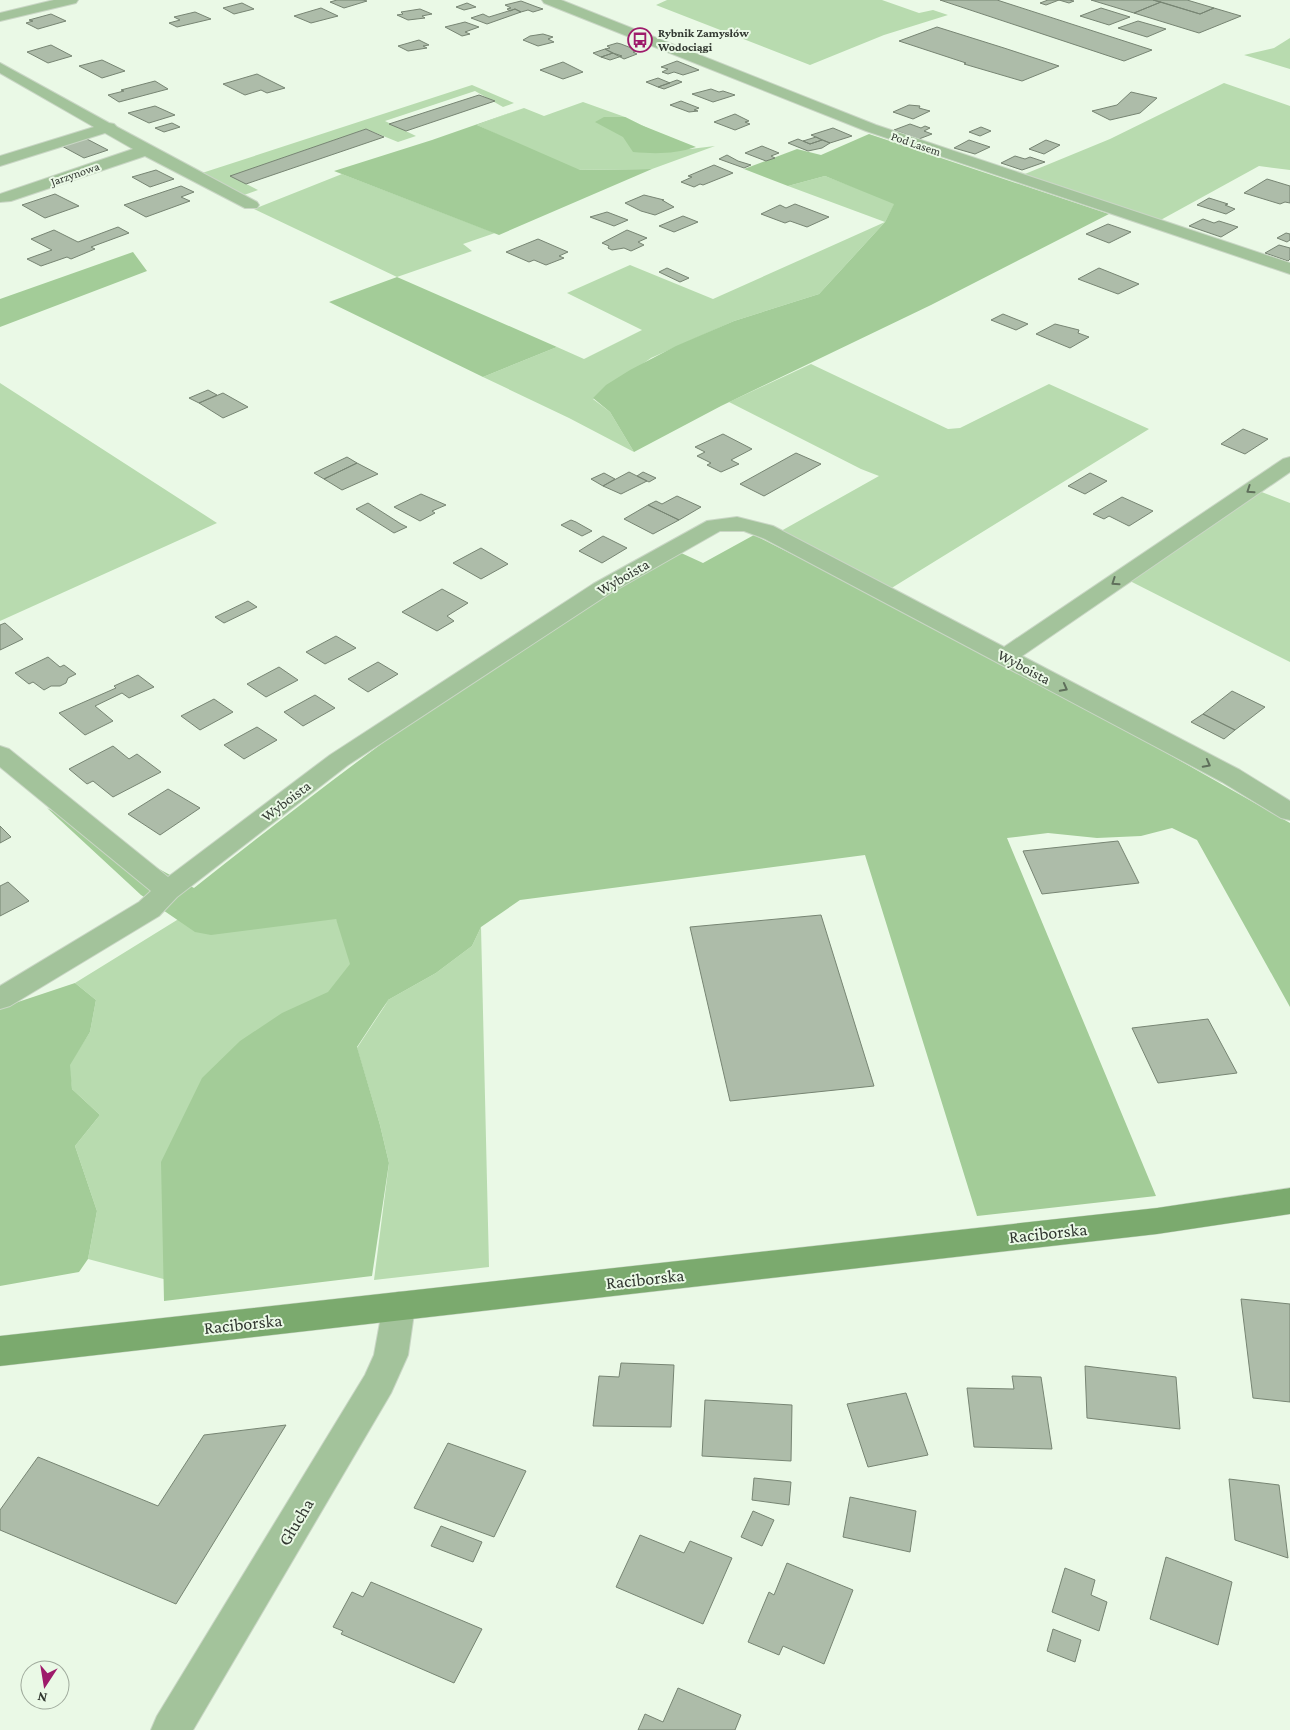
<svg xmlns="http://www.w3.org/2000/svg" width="1290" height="1730" viewBox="0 0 1290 1730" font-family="'Crimson Pro',serif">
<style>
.green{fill:#b8dbaf}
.forest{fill:#a3cc98}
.building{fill:#adbca9;stroke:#778573}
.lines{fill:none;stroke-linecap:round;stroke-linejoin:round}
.street-casing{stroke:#c9d6c5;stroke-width:2}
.secondary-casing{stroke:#c9d6c5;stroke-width:1}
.street{fill:#a3c39b;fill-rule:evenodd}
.secondary{fill:#7baa6e;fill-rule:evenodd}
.oneway{stroke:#5f6f5b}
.labels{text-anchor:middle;stroke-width:4;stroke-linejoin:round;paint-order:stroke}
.far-poi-label{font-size:12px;font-weight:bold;fill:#313730;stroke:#eaf9e6;text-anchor:start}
.far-street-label{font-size:12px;fill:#313730;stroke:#eaf9e6}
.street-label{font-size:15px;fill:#313730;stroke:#eaf9e6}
.near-street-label{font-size:18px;fill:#313730;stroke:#eaf9e6}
</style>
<rect width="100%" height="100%" fill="#eaf9e6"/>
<path class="green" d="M667,0H882L919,13L933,10L948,15L884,35L810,65L656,5Z
M1290,38V69L1244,55L1274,48Z
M1224,83L1290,106V170L1259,166L1157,222L1020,176L1110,139Z
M472,85L514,103L503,107L475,91L385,121L416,136L398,142L366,129L231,176L258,190L244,195L202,173Z
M583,102L625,117L690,149L715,146L652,169L573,170L477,125L524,108L544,116Z
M342,174L495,233L463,244L472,251L397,277L254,209Z
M825,176L895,203L885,222L819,294L734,321L651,358L593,399L610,412L634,452L569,418L483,377L557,347L584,359L642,330L567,293L630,265L713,299L885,222L788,186Z
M811,364L948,429L960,428L1049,384L1149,429L890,589L781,531L879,476L861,469L729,402Z
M0,383L217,523L0,621Z
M1259,491L1290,503V662L1128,580Z
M336,919L388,1000L436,973L472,946L481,927L489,1267L374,1280L389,1163L380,1125L357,1048L388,1001L171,1281L88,1259L97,1211L75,1146L100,1115L72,1089L69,1065L90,1032L96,1000L75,983L177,920Z"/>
<path class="forest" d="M524,108L477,125L580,170L652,169L499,235L334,171L432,140Z
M604,117H625L641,125L696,147C674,154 656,154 633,152L623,137L595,122Z
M869,134L1109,214L931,305L721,406L634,452L610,412L593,398L606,385L630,370L676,346L734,321L819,294L885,222L894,204L825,176L788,186L744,169L797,149L821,155Z
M133,252L147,271L0,327V299Z
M397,277L557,347L483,377L329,302Z
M754,535L1006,662L1290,823V1007L1197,840L1172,828L1141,836L1097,838L1048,833L1007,838L1156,1196L977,1216L865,855L520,900L481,927L472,946L436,973L388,1000L357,1047L380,1125L389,1163L372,1276L164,1301L161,1162L202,1078L240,1041L282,1013L328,992L350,964L336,919L211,935L195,932L141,895L47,808L194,888C284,817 375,746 470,681C537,635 609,594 679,552L703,563Z
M75,983L96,1000L90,1032L70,1065L72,1089L100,1115L75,1146L97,1211L88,1259L79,1272L0,1286V1008Z"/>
<path class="building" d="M337,0H363L367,1L344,8L330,2Z
M940,0H997L1152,50L1124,61Z
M1048,0H1069L1074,1L1069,3L1059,0L1046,5L1040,3Z
M1091,0H1153L1161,2L1134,13Z
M1153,0H1187L1214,8L1200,14Z
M521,1L537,7L543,9L533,12L528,10L521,12L515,9L510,11L507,9L511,8L505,5Z
M1161,2L1200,14L1214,8L1241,16L1199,33L1134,13Z
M242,3L254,9L234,14L223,8Z
M467,3L476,7L464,10L456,7Z
M321,8L338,16L311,23L294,16Z
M1101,8L1130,17L1109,25L1080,16Z
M420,9L432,14L422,16L425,18L408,20L397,15L403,14L401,12Z
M515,9L521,12L487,24L471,18L483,14L489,17Z
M195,12L211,19L177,27L169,23L180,20L174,17Z
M51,14L66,21L38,29L26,23L33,21L29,20Z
M1138,21L1166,29L1147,37L1118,28Z
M465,22L479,27L465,32L470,34L462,36L445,27Z
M937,27L1004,48L1059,66L1022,81L964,64L966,63L899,41Z
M543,34L553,37L548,39L554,42L538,46L523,40L530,36Z
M419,40L429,45L423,46L427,48L408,51L398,46Z
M617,43L621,44L639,51L633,52L637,54L624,59L605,49L610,48L607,46Z
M51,45L72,56L48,63L27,52Z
M605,49L613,53L601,57L593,53Z
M613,53L622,56L610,60L601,57Z
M102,60L125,71L102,78L79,66Z
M677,61L699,70L683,75L674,72L668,74L662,72L668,69L661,67Z
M563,62L583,72L563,79L540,70Z
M257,74L285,88L267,93L261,90L245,95L223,84Z
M658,78L670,83L658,87L646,82Z
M677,80L682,82L664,89L658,87Z
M155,81L168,89L119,102L108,95L124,91L121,90Z
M711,89L719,92L723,91L735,95L713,102L692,94Z
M1131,92L1157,98L1140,113L1110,120L1092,111L1117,105Z
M479,95L495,101L406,131L389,124Z
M681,101L699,108L694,110L698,111L689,112L670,105Z
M909,105L920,106L919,108L930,111L913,119L893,112Z
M155,106L175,115L149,123L128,113Z
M735,114L749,121L745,122L750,124L735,130L714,122Z
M172,123L180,127L164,132L155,128Z
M910,124L921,128L925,126L930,128L924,131L932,134L919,139L894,130Z
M981,127L991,131L980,136L969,132Z
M833,128L852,136L830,143L811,135Z
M366,129L384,137L246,184L230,176Z
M816,137L822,140L810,144L803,141Z
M85,138L108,150L84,158L60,145Z
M798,139L810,144L822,140L830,143L822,148L808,151L788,143Z
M969,140L990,147L975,154L954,148Z
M1046,140L1060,145L1044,154L1029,149Z
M762,146L779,153L771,156L775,158L766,161L745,153Z
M727,155L738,161L751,165L744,168L719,159Z
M1015,156L1025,159L1030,157L1045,162L1022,170L1001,163Z
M714,165L733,173L703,185L700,184L694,187L681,182L692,177L688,176Z
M156,170L174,179L150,187L132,177Z
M1267,179L1290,186V203L1285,202L1280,204L1244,193Z
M181,186L194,192L181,197L190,201L146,217L124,205Z
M55,194L79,206L45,218L22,205Z
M644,195L664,200H662L674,207L655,215L641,211L625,203Z
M1209,198L1228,204L1225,205L1235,209L1226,214L1197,205Z
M795,204L829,217L807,227L790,221L785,223L761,214L780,205L786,208Z
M607,212L628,220L614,226L590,217Z
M683,216L698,222L674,232L659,226Z
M1203,219L1214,223L1219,221L1238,227L1221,237L1189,226Z
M1108,224L1131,232L1109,243L1086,234Z
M118,227L129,233L91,247L95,249L71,259L67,257L41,266L27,259L52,250L31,239L54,230L78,242Z
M627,230L647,238L638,242L644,245L631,251L624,248L612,250L608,248L609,246L602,243Z
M1286,233L1290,234V240L1287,242L1277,238Z
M538,239L568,252L559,256L564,258L546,265L534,260L529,262L506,252Z
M1279,245L1290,248V259L1288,261L1265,253Z
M667,268L689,278L680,282L659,272Z
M1099,268L1139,284L1118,294L1078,279Z
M1003,314L1028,324L1016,330L991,320Z
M1055,324L1079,330L1078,333L1089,337L1070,348L1036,334Z
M208,390L217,395L199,403L189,398Z
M223,393L248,407L223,418L199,403Z
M1243,429L1268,439L1245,454L1221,444Z
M723,434L752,449L731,460L739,464L721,472L707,465L711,463L697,456L705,452L695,447Z
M796,453L821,464L764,496L740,484Z
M347,457L357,463L324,479L314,473Z
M357,463L378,474L342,490L324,479Z
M629,472L647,481L621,494L603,486Z
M643,472L656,478L649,482L637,476Z
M604,473L615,479L603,486L591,479Z
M1090,473L1107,481L1085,494L1068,486Z
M421,494L446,505L432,511L435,513L420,521L394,507Z
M677,496L701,507L679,520L648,505L656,501L662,504Z
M1122,497L1153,511L1129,526L1109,516L1104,519L1093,514Z
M368,503L401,524L407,527L394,533L356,509Z
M648,505L654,508L679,520L653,534L624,519Z
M571,520L576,522L592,531L582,536L561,525Z
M603,536L627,548L602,563L579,551Z
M481,548L508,564L481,579L453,563Z
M442,589L468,603L447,616L454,621L437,631L402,612Z
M248,601L257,607L224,623L215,617Z
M5,623L23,639L0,650V625Z
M336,636L356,648L325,664L306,652Z
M48,657L60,667L64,665L76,674L68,678L66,683L60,686H51L44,690L33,682L29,684L15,673Z
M378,662L398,674L368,692L348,679Z
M279,667L298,680L266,697L247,684Z
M138,675L154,687L129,698L122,693L95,706L113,721L85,735L59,713L116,688L114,686Z
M1232,691L1265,707L1235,730L1203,714Z
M315,695L335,708L303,726L284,712Z
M214,699L233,712L200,730L181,716Z
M1203,714L1235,730L1224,739L1191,722Z
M257,727L277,740L244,759L224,745Z
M113,746L129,759L137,754L161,772L113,797L93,781L87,784L69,769Z
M168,789L200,808L160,835L128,814Z
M0,826L11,837L0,843Z
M1118,841L1139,883L1042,894L1023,851Z
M8,882L29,901L0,916V886Z
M821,915L874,1086L730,1101L690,927Z
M1208,1019L1237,1073L1158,1083L1132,1028Z
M1241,1299L1290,1304V1402L1253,1398Z
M621,1363L674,1365L671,1427L593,1426L599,1376L619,1377Z
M1085,1366L1176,1377L1180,1429L1087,1418Z
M1012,1376L1041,1377L1052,1449L974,1447L967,1388L1014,1389Z
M906,1393L928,1455L868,1467L847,1404Z
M705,1400L792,1405L791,1461L702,1456Z
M286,1425L176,1604L0,1530V1510L38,1457L158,1506L204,1435Z
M448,1443L526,1471L494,1537L414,1508Z
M754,1478L791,1482L789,1505L752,1500Z
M1229,1479L1279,1485L1288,1558L1235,1540Z
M850,1497L916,1511L910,1552L843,1537Z
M753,1511L774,1520L762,1546L741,1537Z
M441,1526L482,1542L473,1562L431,1546Z
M640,1535L684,1553L690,1541L732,1558L703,1624L616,1587Z
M1166,1557L1232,1582L1218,1645L1150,1619Z
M787,1563L853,1590L824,1664L783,1646L779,1655L748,1642L769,1592L774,1595Z
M1065,1568L1095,1580L1091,1595L1107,1602L1099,1631L1052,1612Z
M371,1582L482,1629L454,1683L341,1634L343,1631L333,1627L352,1592L363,1597Z
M1053,1629L1081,1640L1075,1662L1047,1651Z
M678,1688L741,1715L735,1730H638L645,1714L663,1722Z"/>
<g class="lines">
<g class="street-casing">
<path id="street" d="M54,0H78L76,3L0,21V13Z
M542,0H561L876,125L1290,263V274L866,131L544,3Z
M0,63L109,123L114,124L117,127L257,202L259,205L257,208H245L145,156L11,201L0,202V194L133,149L105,133L0,166V156L94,127L0,73Z
M1290,457V472L1022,656L1240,770L1290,801V820L1281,818L1222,782L765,539L744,531H720L609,594L348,765L177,897L159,916L10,1006L0,1009V986L139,902L151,891L0,767V746L9,749L168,877L330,755L593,584L707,521L737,517L773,526L1004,647L1283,459Z
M399,1292L411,1296L415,1306L408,1355L391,1393L193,1730H151L157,1716L365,1375L374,1355L383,1306L387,1296Z"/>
</g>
<g class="secondary-casing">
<path id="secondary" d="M1290,1188V1214L1157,1234L0,1366V1336L1157,1208Z"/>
</g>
<use href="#street" class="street"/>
<use href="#secondary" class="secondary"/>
</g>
<defs><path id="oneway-chevron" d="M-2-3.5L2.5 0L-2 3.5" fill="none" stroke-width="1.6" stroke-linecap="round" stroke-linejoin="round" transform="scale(1.25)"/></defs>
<g class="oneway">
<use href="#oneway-chevron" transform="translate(1250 490) rotate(146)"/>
<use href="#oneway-chevron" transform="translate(1115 582) rotate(146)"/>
<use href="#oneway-chevron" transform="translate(1064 688) rotate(28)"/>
<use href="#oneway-chevron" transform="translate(1207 764) rotate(28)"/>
</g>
<defs>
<g id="bus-ring" transform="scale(1.25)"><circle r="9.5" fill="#eaf9e6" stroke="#9e1b6b" stroke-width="1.5"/><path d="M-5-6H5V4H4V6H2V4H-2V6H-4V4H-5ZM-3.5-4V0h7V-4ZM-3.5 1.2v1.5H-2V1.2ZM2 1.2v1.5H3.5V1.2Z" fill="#9e1b6b"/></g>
</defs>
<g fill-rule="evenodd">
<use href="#bus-ring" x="640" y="40"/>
</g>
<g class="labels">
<g class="far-poi-label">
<text x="658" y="37">Rybnik Zamysłów<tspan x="658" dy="14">Wodociągi</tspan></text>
</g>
<g class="far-street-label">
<text transform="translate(916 144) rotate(19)" y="4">Pod Lasem</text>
<text transform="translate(75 174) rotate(-19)" y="4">Jarzynowa</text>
</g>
<g class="street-label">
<text transform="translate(623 577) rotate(-30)" y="5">Wyboista</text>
<text transform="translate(1024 667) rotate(28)" y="5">Wyboista</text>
<text transform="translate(286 801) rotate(-37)" y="5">Wyboista</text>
</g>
<g class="near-street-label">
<text transform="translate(1048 1233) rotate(-6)" y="6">Raciborska</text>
<text transform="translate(645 1279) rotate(-6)" y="6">Raciborska</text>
<text transform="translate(243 1324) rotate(-6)" y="6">Raciborska</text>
<text transform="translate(296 1522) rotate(-59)" y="6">Głucha</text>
</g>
</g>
<g transform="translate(45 1685) rotate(192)"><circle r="24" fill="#eaf9e6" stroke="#a0ab9d"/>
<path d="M0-4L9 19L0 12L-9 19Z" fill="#9e1b6b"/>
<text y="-8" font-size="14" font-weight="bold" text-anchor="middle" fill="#313730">N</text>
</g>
</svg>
